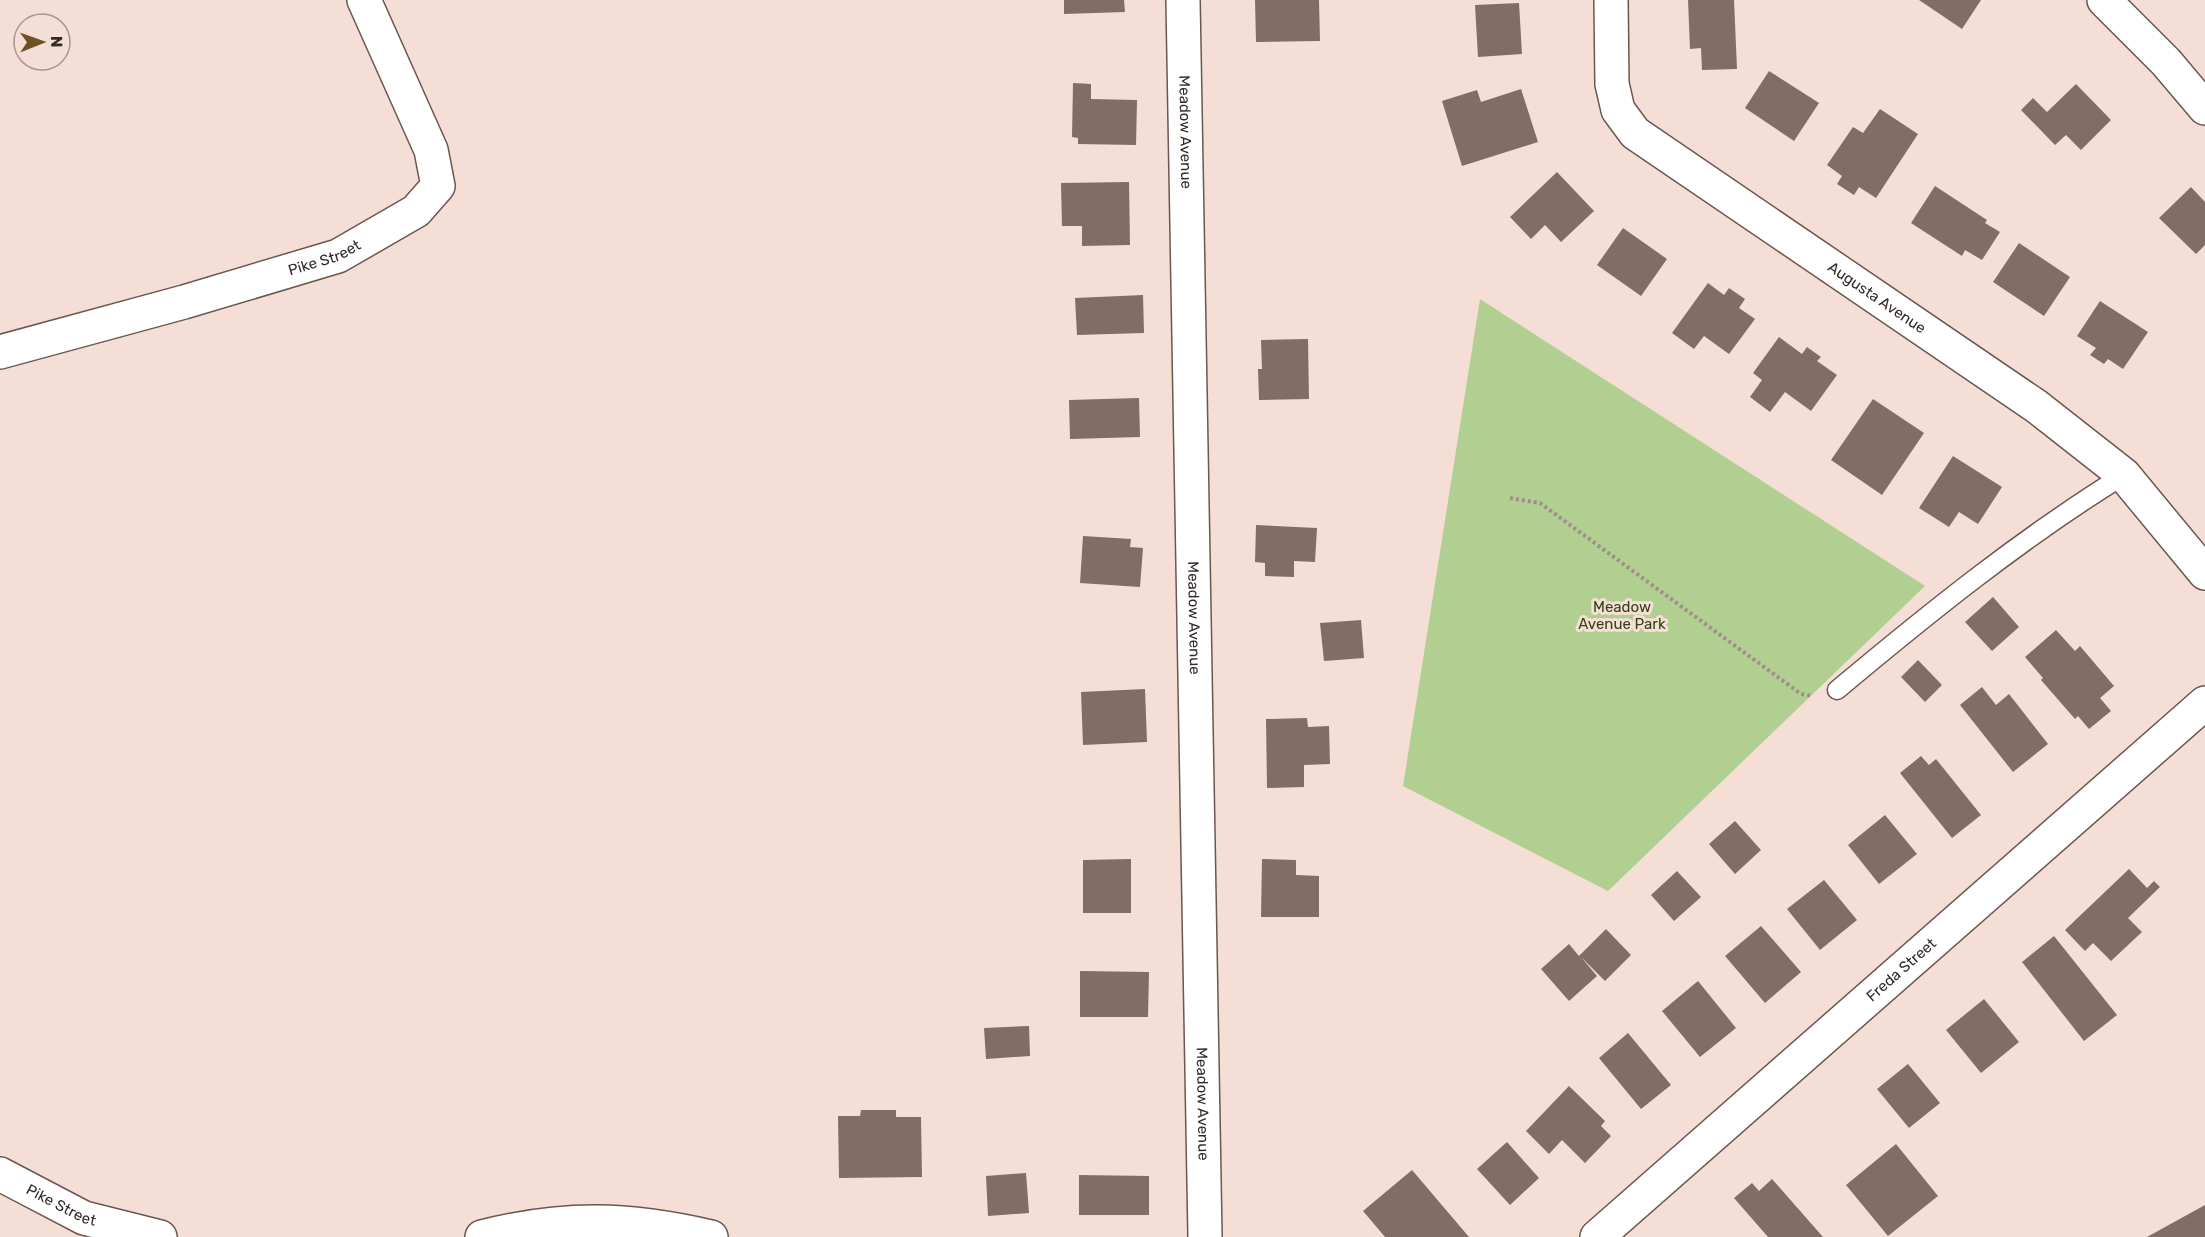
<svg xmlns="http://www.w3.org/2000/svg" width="2205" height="1237" viewBox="0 0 2205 1237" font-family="Rubik,sans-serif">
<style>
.green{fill:#b1cf90}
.building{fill:#816d65}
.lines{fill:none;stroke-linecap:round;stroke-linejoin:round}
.service-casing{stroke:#6a574f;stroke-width:21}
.minor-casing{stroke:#6a574f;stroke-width:36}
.path{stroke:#9f8f88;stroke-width:4;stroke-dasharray:3 3;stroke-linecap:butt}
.service{stroke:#fff;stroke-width:18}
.minor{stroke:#fff;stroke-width:33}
.labels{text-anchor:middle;stroke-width:6;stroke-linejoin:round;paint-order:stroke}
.street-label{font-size:15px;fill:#342b28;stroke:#f5ded5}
.park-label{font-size:15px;fill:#2e4311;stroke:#f5ded5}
</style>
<rect width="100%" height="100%" fill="#f5ded5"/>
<path class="green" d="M1480,299L1925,586L1608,891L1403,786Z"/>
<path class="building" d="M1064,0H1124L1125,12L1064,14Z
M1255,0H1319L1320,41L1256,42Z
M1688,0H1734L1737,69L1702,70L1701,48L1690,49Z
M1919,0H1981L1962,29Z
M1519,3L1522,54L1478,57L1475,5Z
M1769,71L1819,103L1794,141L1745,108Z
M1073,83L1091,84V99L1137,100L1136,145L1078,144V138L1072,137Z
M2076,84L2111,120L2081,150L2066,135L2055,145L2021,110L2033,98L2047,112Z
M1521,89L1538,142L1462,166L1442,101L1477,90L1481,102Z
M1880,109L1918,134L1876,198L1859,187L1854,195L1837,184L1842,176L1827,165L1853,127L1863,133Z
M1557,172L1594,211L1561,242L1545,225L1531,239L1510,217Z
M1129,182L1130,245L1082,246V226H1062L1061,183Z
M1935,186L1987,220L1985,223L2000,232L1982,260L1965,250L1962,256L1911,223Z
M2191,187L2205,202V245L2196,254L2159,218Z
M1623,228L1667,259L1641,296L1597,265Z
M2019,243L2070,277L2044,316L1993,282Z
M1708,283L1724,295L1729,288L1745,299L1739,308L1755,319L1729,354L1704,336L1694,349L1672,333Z
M1143,295L1144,333L1077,335L1075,298Z
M2100,301L2148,332L2123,369L2108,359L2104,364L2090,355L2096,348L2077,336Z
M1779,337L1802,354L1807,347L1821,357L1817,361L1837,375L1811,411L1785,392L1770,412L1750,397L1762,380L1753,373Z
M1308,339L1309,399L1259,400L1258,369H1262L1261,340Z
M1139,398L1140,437L1070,439L1069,400Z
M1873,399L1924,433L1882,495L1831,460Z
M1953,456L2002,487L1978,524L1959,512L1949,527L1919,508Z
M1256,525L1317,528L1315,562L1294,561V577L1265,576V563L1255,562Z
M1083,536L1131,539L1130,547L1143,548L1140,587L1080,583Z
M1993,597L2019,627L1992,651L1965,622Z
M1361,620L1364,658L1324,661L1320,623Z
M2056,630L2075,651L2080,646L2114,686L2100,698L2111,711L2089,729L2078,716L2075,719L2041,680L2043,678L2025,657Z
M1918,660L1942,685L1925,702L1901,677Z
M1982,687L1996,705L2009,694L2048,744L2013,772L1960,705Z
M1145,689L1147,742L1083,745L1081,692Z
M1307,718L1308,727L1329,726L1330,764L1304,765V787L1267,788L1266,719Z
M1921,756L1929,765L1936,759L1981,815L1952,838L1900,773Z
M1885,815L1917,854L1879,884L1848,845Z
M1735,821L1761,850L1735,874L1709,844Z
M1131,859V913H1083V860Z
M1262,859L1296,860V875L1319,876V917H1261Z
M2129,869L2147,888L2154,881L2160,887L2128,918L2142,932L2111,961L2093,943L2085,951L2065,930Z
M1677,871L1701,897L1674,921L1651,895Z
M1824,880L1857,920L1820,950L1787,909Z
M1761,926L1801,972L1765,1003L1725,956Z
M1606,929L1631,955L1605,981L1581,957L1597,976L1569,1001L1541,969L1569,944L1579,956Z
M2054,936L2117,1015L2084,1041L2022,962Z
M1080,971L1149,972L1148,1017H1080Z
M1698,981L1736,1028L1700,1057L1662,1011Z
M1984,999L2019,1042L1981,1073L1946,1030Z
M1029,1026L1030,1056L986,1059L984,1028Z
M1628,1033L1671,1085L1641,1109L1599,1058Z
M1908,1064L1940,1103L1909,1128L1877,1089Z
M1569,1086L1605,1121L1601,1126L1611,1136L1585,1163L1562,1140L1549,1154L1526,1131Z
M861,1110H896V1117H921L922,1177L839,1178L838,1116H860Z
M1507,1142L1539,1178L1510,1205L1477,1169Z
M1896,1144L1938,1196L1888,1236L1846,1185Z
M1412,1170L1469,1237H1385L1363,1211Z
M1026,1173L1029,1213L988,1216L986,1176Z
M1079,1175L1149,1176V1215H1079Z
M1772,1179L1823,1237H1768L1734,1198L1752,1183L1759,1191Z
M2205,1205V1237H2147Z"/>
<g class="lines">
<g class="service-casing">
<path id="service" d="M1837,690C1929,613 2022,538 2124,475"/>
</g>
<g class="minor-casing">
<g id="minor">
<path id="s1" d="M1183,0L1205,1237"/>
<path id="s2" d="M1611,0L1612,84L1618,110L1635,133L2036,406L2124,475L2205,573"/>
<path d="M2104,0L2166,62L2205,108"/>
<path id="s3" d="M0,352L184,302L338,256L416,211L438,186L431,150L364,0"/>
<path id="s4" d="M0,1174L84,1218L160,1237"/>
<path d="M482,1237C564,1216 629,1218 711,1237"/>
<path id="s5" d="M1597,1237L2205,703"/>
</g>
</g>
<path class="path" d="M1510,498L1540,503L1801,694L1812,696"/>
<use href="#service" class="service"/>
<use href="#minor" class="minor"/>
</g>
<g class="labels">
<g class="street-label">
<text dy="5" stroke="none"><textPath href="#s1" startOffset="132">Meadow Avenue</textPath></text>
<text dy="5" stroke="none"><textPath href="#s3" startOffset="338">Pike Street</textPath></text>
<text dy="5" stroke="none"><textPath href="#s2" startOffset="432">Augusta Avenue</textPath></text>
<text dy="5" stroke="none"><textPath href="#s1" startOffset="618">Meadow Avenue</textPath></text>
<text dy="5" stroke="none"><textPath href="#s5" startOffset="405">Freda Street</textPath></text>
<text dy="5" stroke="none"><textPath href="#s1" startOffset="1104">Meadow Avenue</textPath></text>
<text dy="5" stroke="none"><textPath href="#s4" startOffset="69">Pike Street</textPath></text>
</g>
<g class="park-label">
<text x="1622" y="612">Meadow<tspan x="1622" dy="17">Avenue Park</tspan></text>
</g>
</g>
<g transform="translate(42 42) rotate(89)"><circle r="28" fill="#f5ded5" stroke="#a89690" stroke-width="1.5"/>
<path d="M0-4.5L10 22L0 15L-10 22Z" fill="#6e5225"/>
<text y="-9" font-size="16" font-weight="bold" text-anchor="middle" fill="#342b28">N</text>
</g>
</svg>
